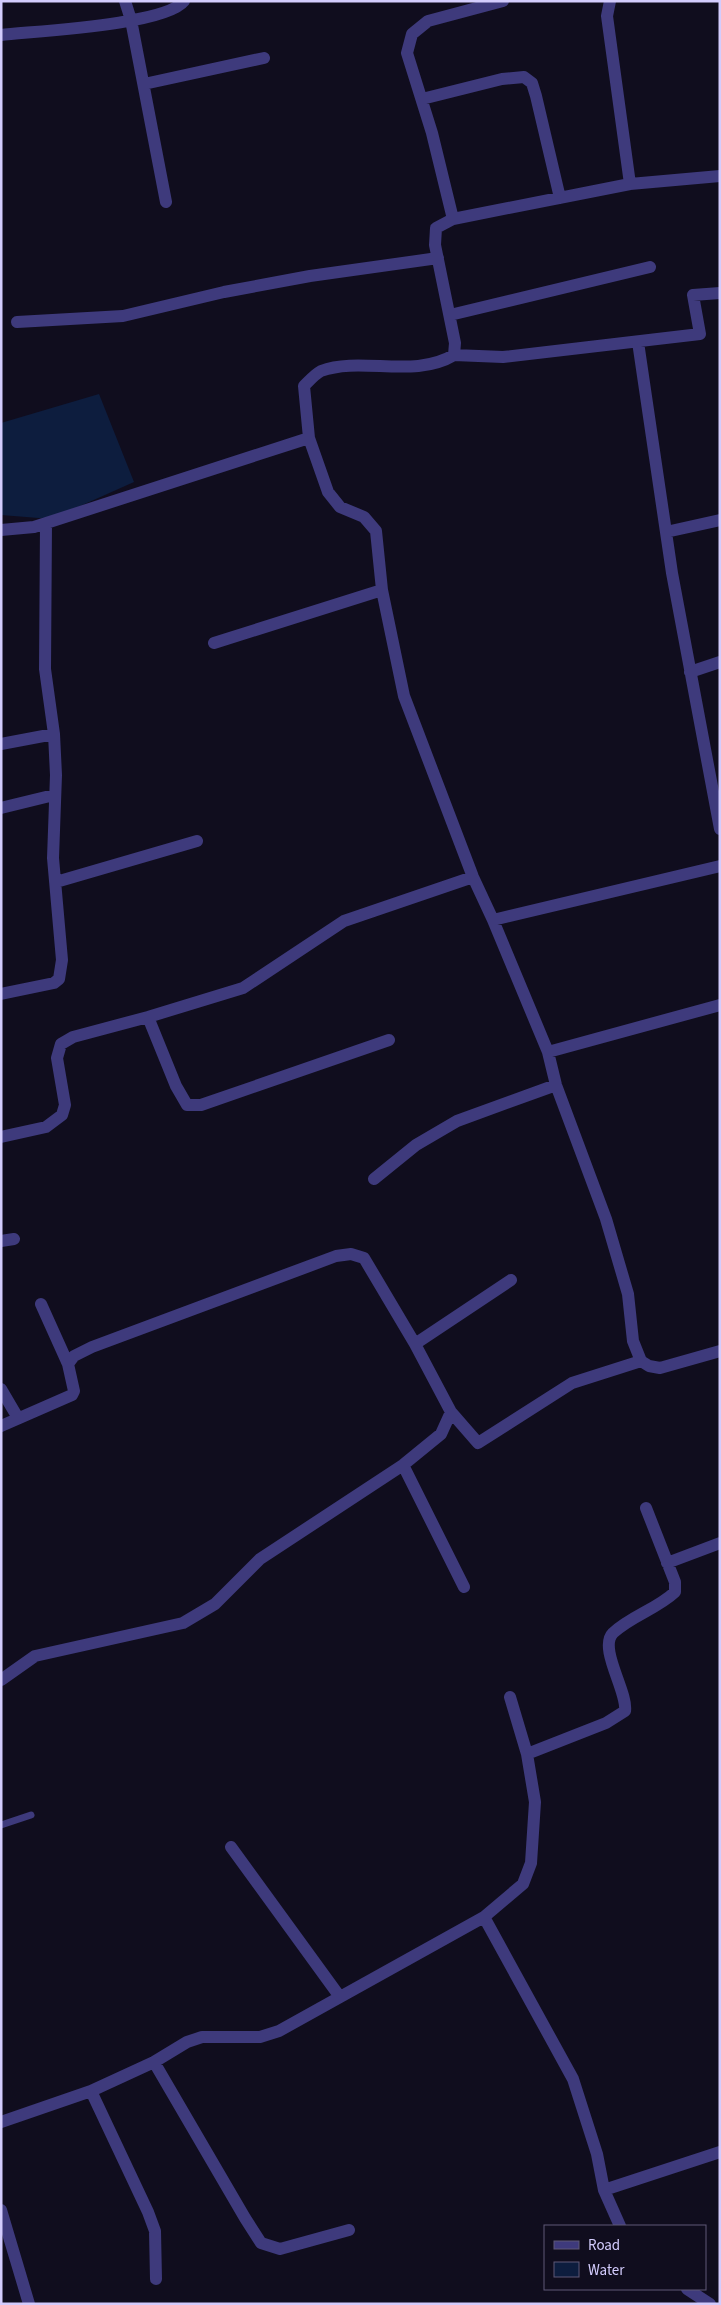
<svg xmlns="http://www.w3.org/2000/svg" width="721" height="2305" viewBox="0 0 721 2305" font-family="'Source Sans 3',sans-serif">
<style>
.water{fill:#0d1d3e}
.lines{fill:none;stroke-linecap:round;stroke-linejoin:round}
.service{stroke:#3e3a7c;stroke-width:7}
.minor{stroke:#3e3a7c;stroke-width:12}
</style>
<rect width="100%" height="100%" fill="#100d1e"/>
<path class="water" d="M99,394L134,482L51,519L1,515V423Z"/>
<g class="lines">
<path class="service" d="M1,1825L31,1815"/>
<path class="minor" d="M125,1L131,20L166,202
M610,1L607,16L630,184
M1,35C36,31 165,25 184,1
M144,84L264,58
M422,99L502,79L524,77L532,83L536,96L560,198
M720,176L630,184L453,219L436,228L435,245L455,343L454,355C414,379 361,356 321,371C315,374 309,381 304,386L309,438L328,492L340,507L364,517L376,531L382,590L404,696L473,877L493,920L548,1052L556,1085L606,1219L628,1294L633,1341L641,1361L649,1366L660,1368L720,1351
M453,219L432,133L407,53L412,34L428,21L503,1
M450,315L650,267
M17,322L123,316L224,292L310,276L438,258
M638,342L672,573L720,829
M454,355L503,357L700,334L693,295L720,293
M1,530L34,527L309,438
M666,532L720,520
M214,643L382,590
M690,672L720,662
M1,744L54,734
M1,808L54,795
M56,882L197,841
M493,920L720,866
M1,994L54,983L59,979L62,960L53,858L56,775L54,734L45,669L46,523
M148,1017L176,1086L187,1105H201L389,1040
M548,1052L720,1005
M1,1137L46,1127L62,1115L65,1105L57,1058L61,1044L73,1037L148,1017L243,988L344,921L473,877
M374,1179L416,1145L457,1121L556,1085
M1,1241L14,1239
M41,1304L68,1364
M415,1344L511,1280
M1,1389L18,1418
M451,1412L478,1443L572,1383L641,1361
M1,1426L72,1395L74,1391L68,1364L74,1356L92,1347L336,1256L351,1254L364,1258L415,1344L451,1412L441,1434L403,1465L260,1559L215,1604L183,1623L35,1656L1,1680
M403,1465L464,1587
M667,1563L720,1543
M527,1754L606,1723L625,1711C628,1692 598,1648 613,1633C631,1616 657,1609 675,1592V1582L646,1508
M231,1847L340,1997
M484,1917L573,2079L597,2154L604,2190L620,2226
M154,2062L245,2218L261,2243L280,2249L349,2230
M91,2091L148,2212L155,2231L156,2279
M1,2122L91,2091L154,2062L187,2042L202,2037H260L279,2031L484,1917L523,1884L531,1863L535,1802L527,1754L510,1697
M604,2190L720,2152
M1,2210L29,2304
M687,2289L710,2304"/>
</g>
<rect width="721" height="2305" fill="none" stroke="#d3ccfd" stroke-width="5"/>
<rect x="544" y="2225" width="162" height="65" fill="#100d1e" stroke="#5e5977"/>
<rect x="554" y="2241" width="25" height="8" fill="#3e3a7c" stroke="#5e5977"/>
<text x="588" y="2250" font-size="15" fill="#d3ccfd">Road</text>
<rect x="554" y="2262" width="25" height="15" fill="#0d1d3e" stroke="#5e5977"/>
<text x="588" y="2275" font-size="15" fill="#d3ccfd">Water</text>
</svg>
